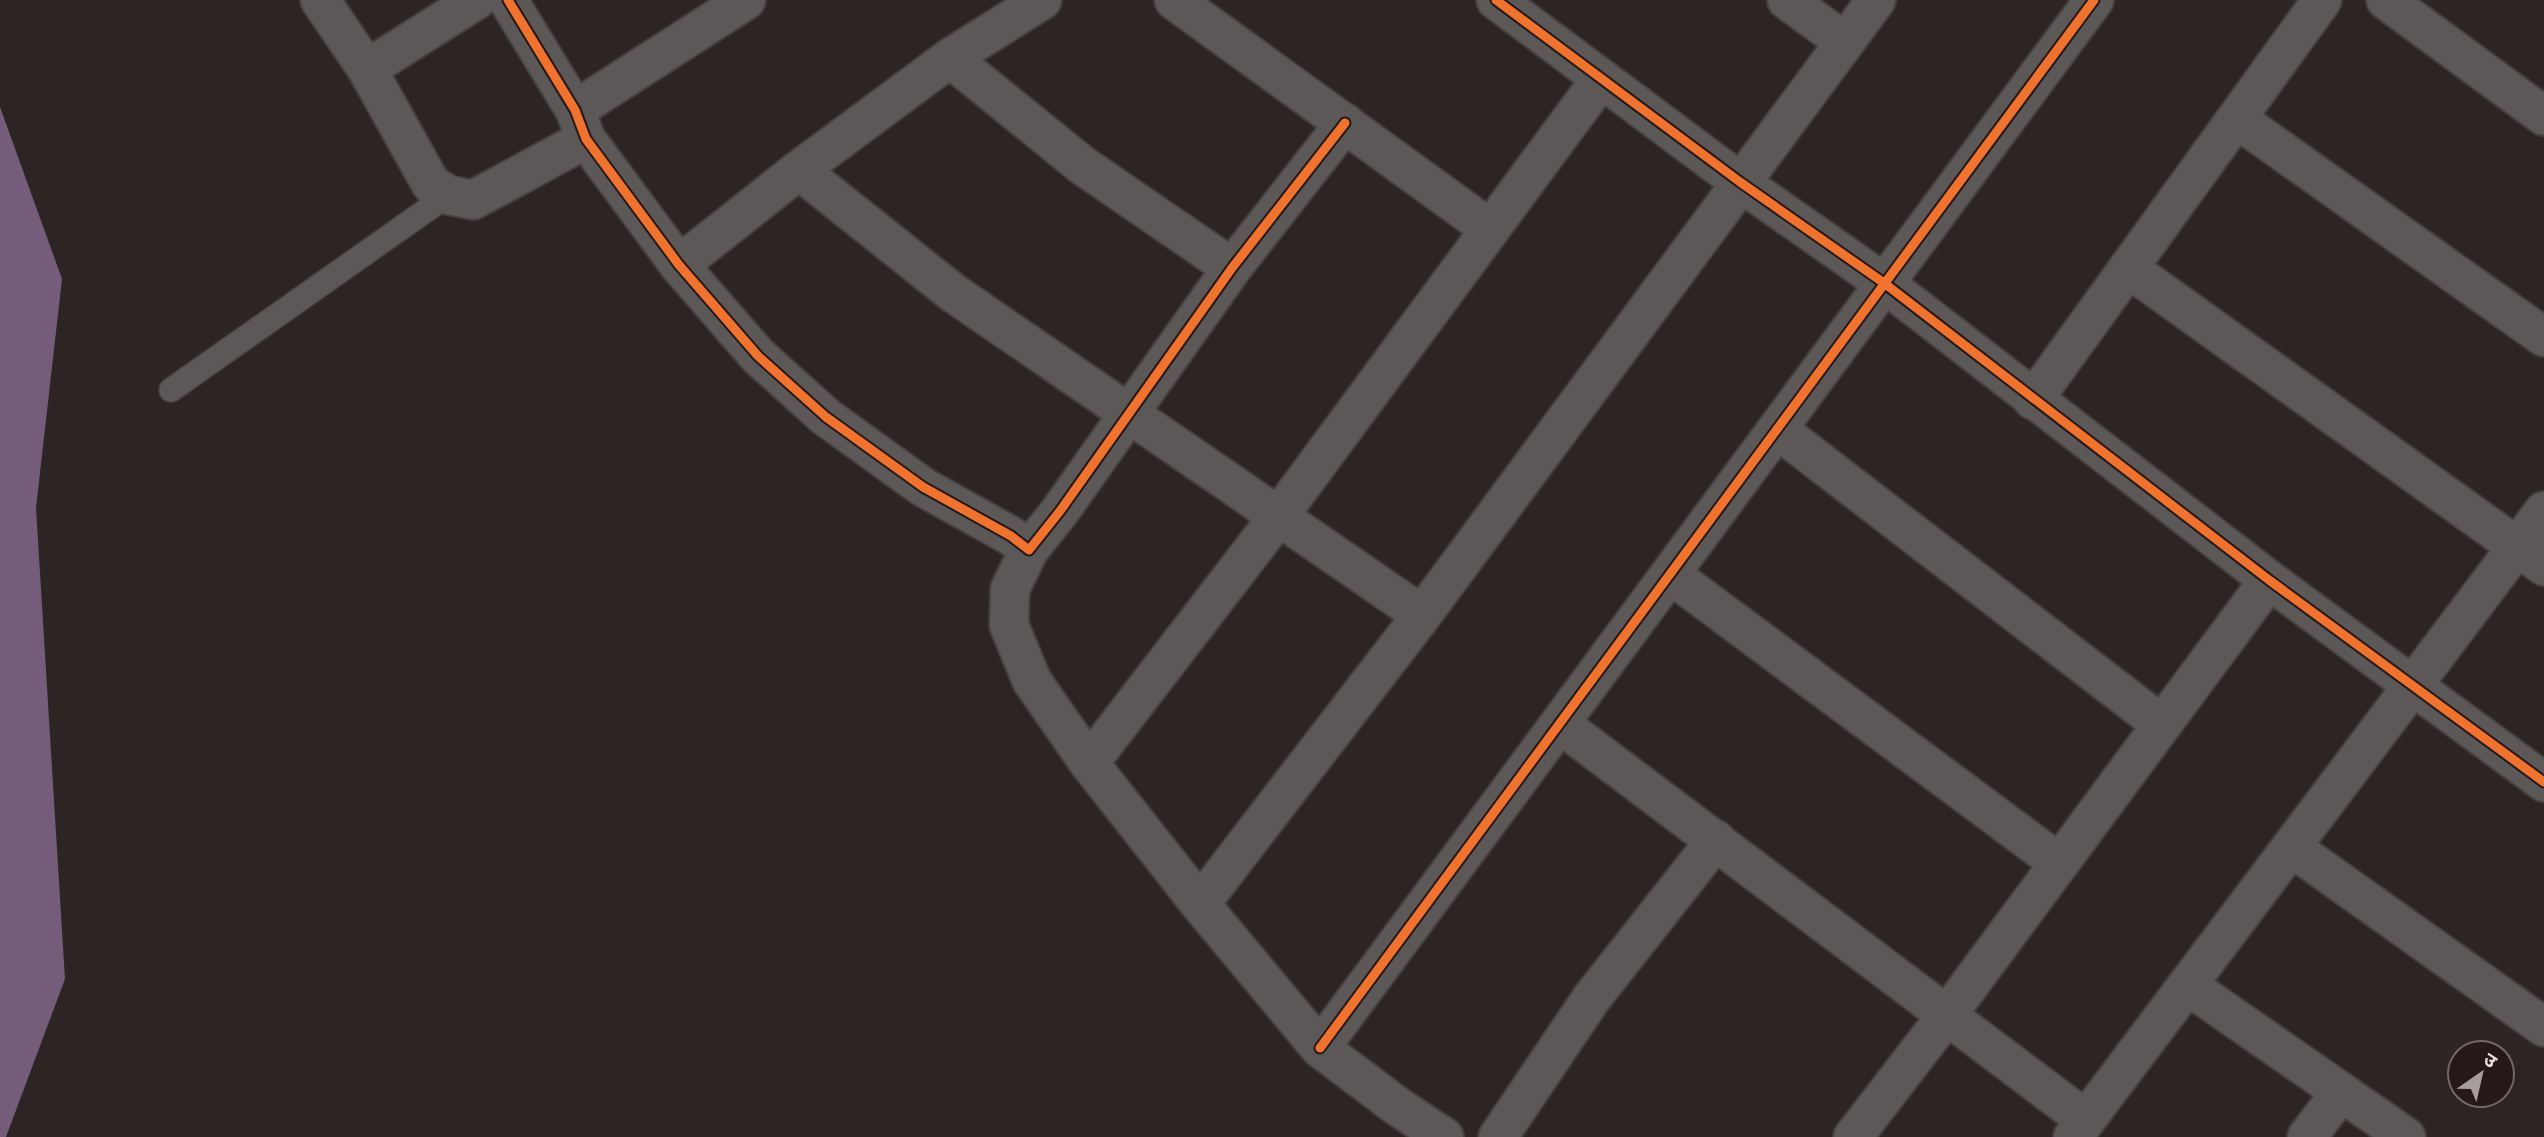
<svg xmlns="http://www.w3.org/2000/svg" width="2544" height="1137" viewBox="0 0 2544 1137" font-family="'Space Grotesk','Noto Sans Devanagari',sans-serif">
<style>
.water{fill:#745c7a}
.lines{fill:none;stroke-linecap:round;stroke-linejoin:round}
.lane-casing{stroke:#45403f;stroke-width:26}
.street-casing{stroke:#45403f;stroke-width:42}
.lane{stroke:#5b5857;stroke-width:23}
.street{stroke:#5b5857;stroke-width:38}
.cycleway-casing{stroke:#261817;stroke-width:13}
.cycleway{stroke:#ef722f;stroke-width:9}
</style>
<rect width="100%" height="100%" fill="#2c2524"/>
<path class="water" d="M0,107L62,279L36,508L65,979L6,1137H0Z"/>
<g class="lines">
<g class="lane-casing">
<path id="lane" d="M171,390L448,195"/>
</g>
<g class="street-casing">
<path id="street" d="M320,0L367,69L431,184L448,195L473,200L586,139
M508,0L575,110L586,139L679,265L758,356L826,417L923,487L1011,536L1029,550L1060,511L1232,268L1345,123
M1174,0L1490,229
M1496,0L1740,182L1884,283L2269,580L2544,782
M1787,0L1845,42
M2386,0L2544,116
M950,58L1082,165L1232,268
M367,69L476,0
M575,110L746,0
M2237,119L2544,337
M799,170L952,292L1422,615
M679,265L799,170L950,58L1042,0
M2128,268L2544,566
M2033,400L2322,0
M1777,429L2161,724
M1029,550L1010,589L1009,625L1032,681L1089,763L1200,904L1320,1048L1397,1106L1444,1137
M1670,574L2059,863
M1560,724L2086,1120
M1089,763L1278,517L1601,79
M2291,847L2544,1027
M1200,904L1422,615L1876,0
M2187,985L2406,1137
M1320,1048L2094,0
M1498,1137L1591,999L1716,840
M1853,1137L1947,1015L2269,580
M2073,1137L2544,511
M2307,1137L2341,1092"/>
</g>
<use href="#lane" class="lane"/>
<use href="#street" class="street"/>
<g class="cycleway-casing">
<path id="cycleway" d="M508,0L575,110L586,139L679,265L758,356L826,417L923,487L1011,536L1029,550L1060,511L1232,268L1345,123
M1496,0L1740,182L1884,283L2269,580L2544,782
M1320,1048L2094,0"/>
</g>
<use href="#cycleway" class="cycleway"/>
</g>
<g transform="translate(2481 1074) rotate(34)"><circle r="33" fill="#261817" stroke="#746766" stroke-width="2"/>
<path d="M0-5L12 26L0 18L-12 26Z" fill="#a69d9c"/>
<text y="-10" font-size="19" font-weight="bold" text-anchor="middle" fill="#e8dddc">उ</text>
</g>
</svg>
